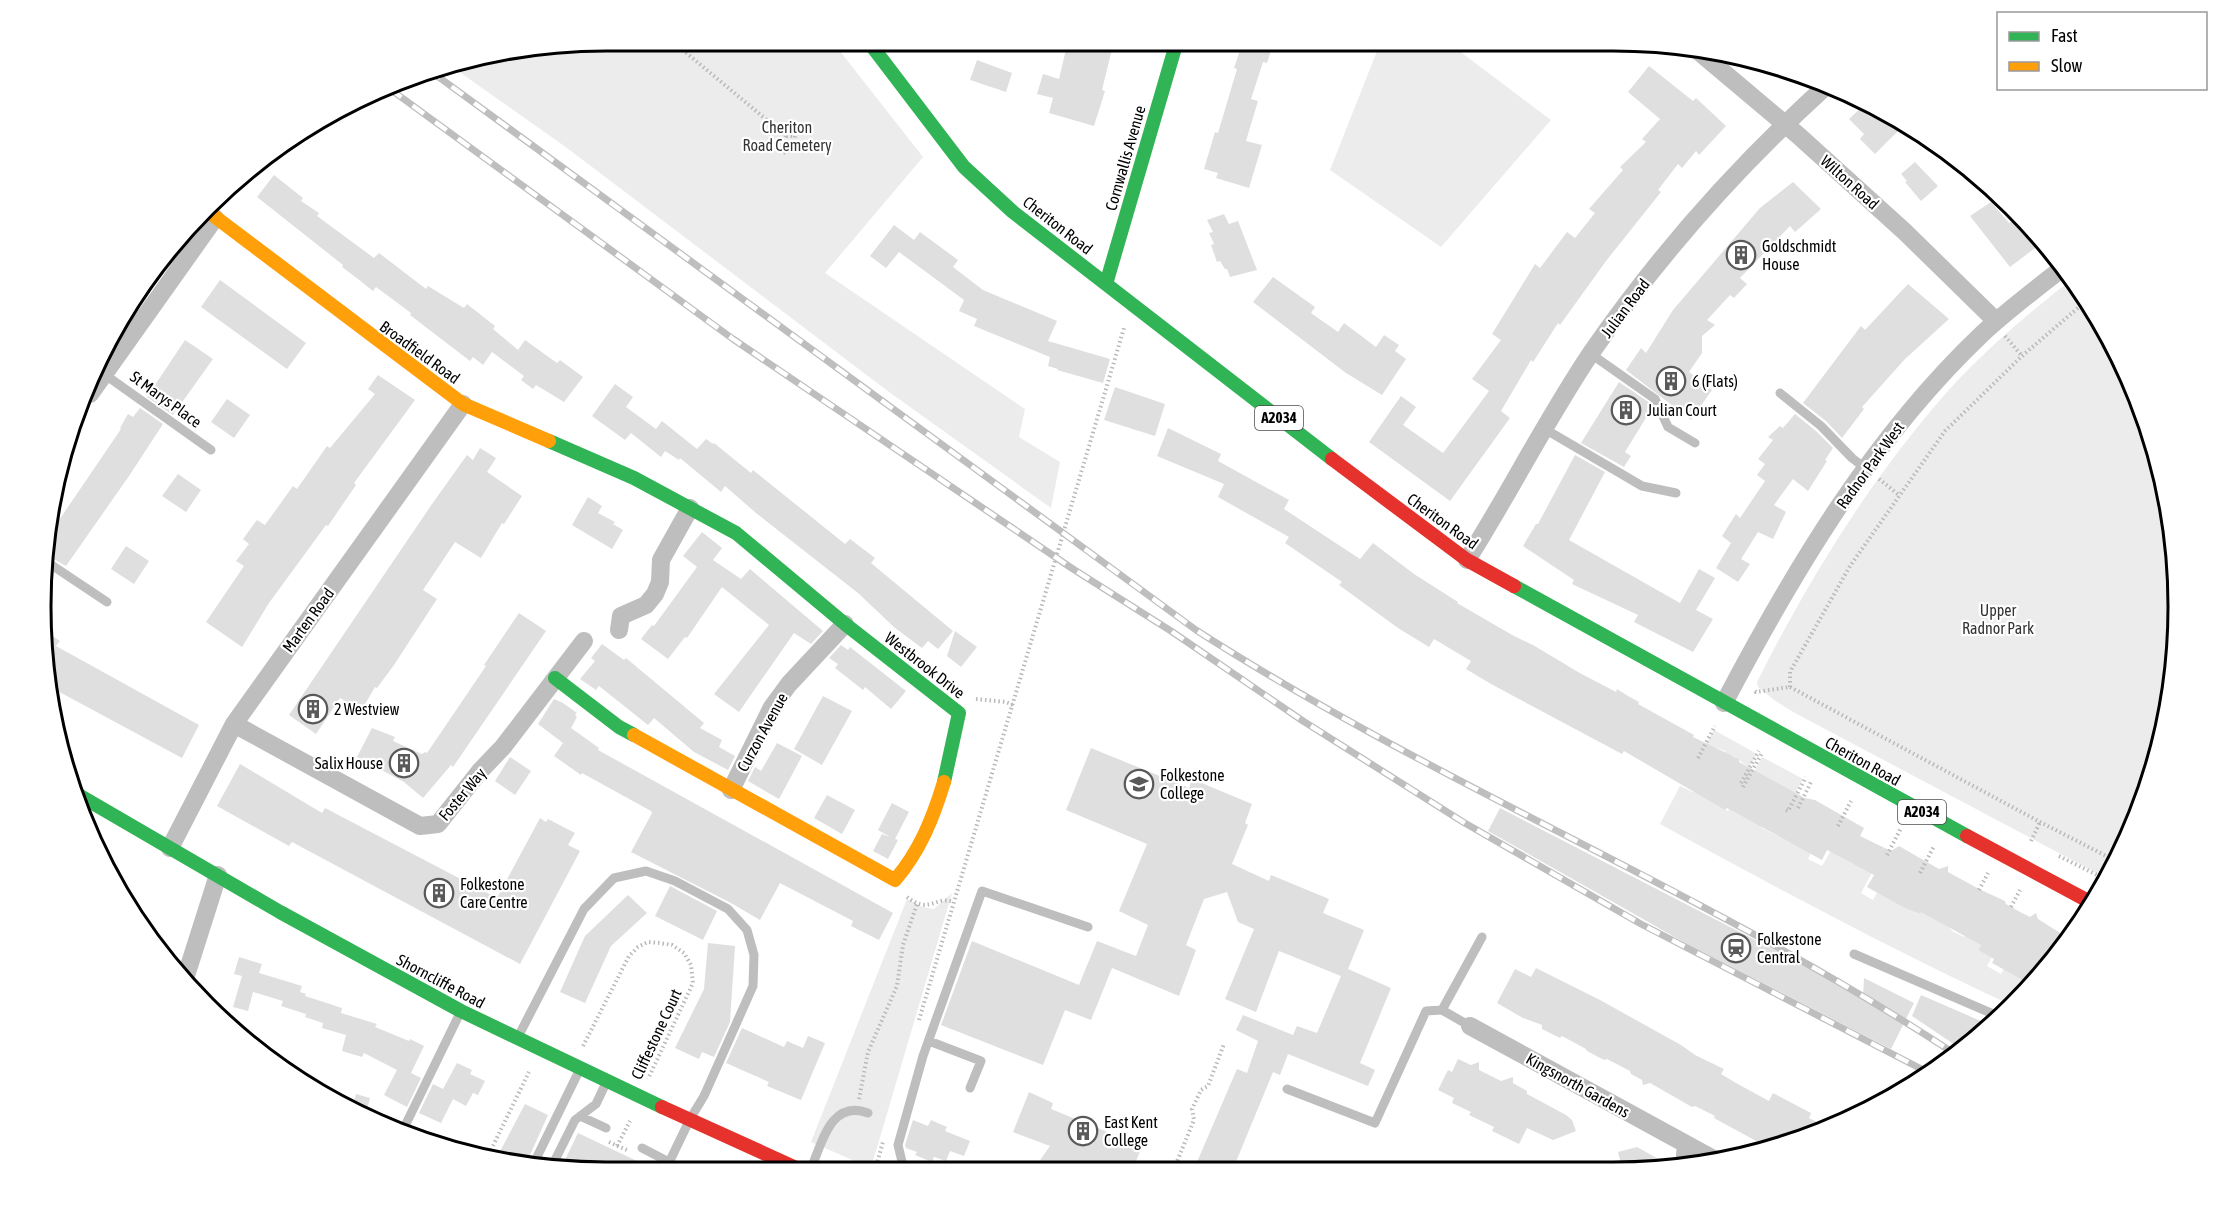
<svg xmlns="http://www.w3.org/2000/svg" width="2219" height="1213" viewBox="0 0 2219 1213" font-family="'Asap Condensed',sans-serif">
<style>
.green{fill:#ececec}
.building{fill:#dfdfdf}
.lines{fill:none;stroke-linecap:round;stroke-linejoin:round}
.path{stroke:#b9b9b9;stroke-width:4;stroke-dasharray:1.5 3;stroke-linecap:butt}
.lane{stroke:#bebebe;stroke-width:9}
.street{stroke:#bebebe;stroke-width:18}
.fast{stroke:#30b455;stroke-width:14}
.slow{stroke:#ff9f0a;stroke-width:14}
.jam{stroke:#e5322d;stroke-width:14}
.rail-casing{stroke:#bebebe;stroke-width:7}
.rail{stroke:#fff;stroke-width:4.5;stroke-dasharray:14;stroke-linecap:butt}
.labels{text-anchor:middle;stroke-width:4.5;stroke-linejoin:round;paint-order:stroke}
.shield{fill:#fff;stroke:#4c4c4c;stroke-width:1.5}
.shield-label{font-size:15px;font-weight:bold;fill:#000}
.park-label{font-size:16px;fill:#333;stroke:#fff}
.street-label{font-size:16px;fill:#000;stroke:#fff}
.poi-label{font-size:16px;fill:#000;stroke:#fff;text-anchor:start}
.rim{fill:none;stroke:#000;stroke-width:3}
</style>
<rect width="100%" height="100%" fill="#fff"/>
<path class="green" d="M607,41H832L923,157L825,273L1025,409L1019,437L1060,462L1051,508L889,392L567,148L451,66Z
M1381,41H1446L1551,120L1441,247L1330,170Z
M2072,279L2120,356L2159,460L2177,569L2174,680L2149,788L2108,879L1795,713L1774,700L1758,687L1757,682C1809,579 1871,478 1947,392C1984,351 2029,313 2072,279Z
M1714,730L1757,754L1749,768L1734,756L1729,757L1726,755L1725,751L1706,744Z
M1762,757L1803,779L1795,794L1754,772Z
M1698,784L1719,796L1715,804L1728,811L1735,799L1733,811L1744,817L1748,809L1762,828L1791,843H1816L1808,859L1822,866L1833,847L1837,855L1853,864L1875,867L1861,893L1873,900L1886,877L1908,908L1919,914L1926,901L1952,931L1964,937L1970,925L1987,934L1978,950L1992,957L1987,966L2001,974L2015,947L2024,981L2030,984L2013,1006C1893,950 1776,888 1660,824L1680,786L1693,792Z
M952,893L871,1168L811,1142L907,899L923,907L934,909Z"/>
<path class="building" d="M1068,41H1114L1102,90L1105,91L1094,126L1049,113L1053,98L1037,94L1043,74L1059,79Z
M1243,41H1263L1273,44L1267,63L1263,62L1251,99L1258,101L1246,141L1262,145L1249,188L1216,178L1218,173L1204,169L1215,132L1218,133L1237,69L1234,68Z
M977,60L1012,73L1006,92L970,80Z
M1649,66L1693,101L1696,98L1726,126L1699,155L1696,151L1682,168L1678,164L1658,190L1661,192L1606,261L1560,325L1558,323L1533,362L1531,360L1501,411L1510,418L1450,501L1369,442L1401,396L1416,407L1403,425L1443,453L1489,391L1472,379L1501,340L1492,334L1535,264L1540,268L1567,232L1575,238L1595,213L1589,209L1623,170L1620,167L1646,142L1642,139L1660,119L1628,92Z
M1865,104L1885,112L1900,129L1875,154L1860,139L1864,134L1849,119Z
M1915,162L1938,186L1921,201L1905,182L1907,181L1901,174Z
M274,175L303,198L301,201L319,213L317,216L374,258L379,253L426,289L428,286L464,308L467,304L495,326L493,329L518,350L525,340L557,363L560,360L583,377L564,402L536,385L533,389L521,380L524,376L492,352L483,365L473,357L470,361L410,315L411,313L376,287L373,291L358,279L342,267L343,265L257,197Z
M1793,182L1821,209L1795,232L1790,226L1740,278L1747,284L1734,298L1730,295L1707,320L1715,325L1702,336V353L1689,372L1712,390L1691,420L1626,370L1641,348L1646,353L1673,310L1760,208Z
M1991,202L2009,223L2019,216L2043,242L2010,267L1970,216Z
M1224,214L1229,224L1238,221L1257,270L1230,277L1227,269H1225L1220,261L1217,262L1211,245L1214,244L1209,233L1213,232L1207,220Z
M894,225L914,240L920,232L958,260L953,267L983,290L1057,321L1048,341L1110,359L1103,383L1057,370L1058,369L1048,366L1050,357L974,326L977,319L959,311L964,300L899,252L886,268L870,256Z
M1273,277L1315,307L1311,313L1338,332L1344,323L1376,347L1384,335L1399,345L1395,351L1406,359L1382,395L1346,373L1253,302Z
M220,280L306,343L287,369L201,307Z
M1908,284L1949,319L1905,359L1862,407L1864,409L1842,438L1826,421L1803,403L1861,326L1865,330Z
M185,340L213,359L173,415L147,397Z
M378,375L415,400L354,483L356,485L328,526L326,525L269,603L242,647L206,622L244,566L236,561L249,544L243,539L257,520L265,525L293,486L297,489L327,446L330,448L375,394L368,389Z
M1619,382L1650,403L1652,408L1625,452L1631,456L1624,467L1581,443Z
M615,384L633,397L626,407L656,429L662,421L697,449L706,439L713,444L714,443L751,473L753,470L845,544L850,539L875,558L871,563L953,631L938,649L928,641L922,648L895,628L858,593L756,513L725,486L721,492L680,458L679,460L665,451L661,457L631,433L625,440L592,416Z
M1115,387L1165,404L1155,436L1104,420Z
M227,399L250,415L234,438L211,422Z
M140,408L163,424L129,476L66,566L50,557L53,529L121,429L120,428L128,414L133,417Z
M1795,414L1816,431L1833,448L1825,460L1827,461L1808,491L1793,479L1774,505L1786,512L1773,539L1758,532L1741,559L1750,564L1738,582L1716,568L1731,543L1722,536L1736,514L1740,518L1765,481L1757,475L1765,464L1758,459L1773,440L1768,437L1780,426L1783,428Z
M1168,428L1221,454L1218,461L1289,500L1284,509L1360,559L1373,543L1414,574L1458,602L1457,603L1514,636L1533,645L1578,672L1616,692L1617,689L1628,696L1639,702L1638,704L1694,735L1693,737L1739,759V762L1805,798L1815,800L1864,828L1860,836L1891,851L1899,846L1939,869L1948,866V872L1979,889L2005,901L2006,904L2022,913L2030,917L2036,913L2038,919L2065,936L2060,945L2030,984L1992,963L1994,959L1978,950L1981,945L1921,912L1920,914L1903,907L1867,887L1874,875L1827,850L1822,860L1727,808L1725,810L1624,751L1622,754L1491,684L1466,669L1471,661L1434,639L1429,647L1398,628L1339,585L1342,582L1285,543L1289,537L1218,497L1224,484L1157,456Z
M480,448L496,458L487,472L522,496L504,524L502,523L481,558L455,542L423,590L437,599L394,665L377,688L375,687L361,711L340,698L316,734L289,715L432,504L467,455L473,460Z
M1575,455L1605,472L1569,540L1680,603L1699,569L1715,578L1696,610L1713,619L1693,652L1634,622L1638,615L1572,584L1574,580L1523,546L1536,524H1538Z
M178,474L201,490L186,512L162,496Z
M588,497L602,506L598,513L615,522L613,524L623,530L612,549L572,525Z
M702,532L722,548L713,560L741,579L750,569L823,631L811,644L794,633L739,712L714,694L769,625L722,587L687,638L685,637L668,659L641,639L652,625L654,626L697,567L683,556Z
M126,546L149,561L134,584L111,569Z
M519,613L546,631L453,767L451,765L423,798L404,782L357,757L372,728L395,737L393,741L422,754L425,752L427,753L486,666L484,665Z
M43,630L60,641L56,646L199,725L182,758L52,688L42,644Z
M955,631L977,647L961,667L947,656Z
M602,644L624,660L626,658L704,723L700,728L722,740L719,747L735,756L728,770L694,752L654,718L648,725L599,686L596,690L580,679L595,661L591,658Z
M841,645L848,650L850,647L906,691L891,709L865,687L863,690L835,668L838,664L829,658Z
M823,696L852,711L822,765L794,749Z
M554,699L563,703L577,713L575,715L577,717L571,728L599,748L598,750L893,913L879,940L851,926L853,921L780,883L760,920L731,903L631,852L652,813L651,811L582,773L581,775L554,756L563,743L538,724Z
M777,743L802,756L779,799L748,781L755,767L761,771Z
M1091,748L1189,788L1192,779L1252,804L1245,823L1248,825L1232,864L1269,881L1271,875L1329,899L1323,913L1364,930L1348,969L1391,988L1360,1063L1375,1070L1368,1086L1288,1054L1280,1075L1273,1072L1233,1169H1194L1237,1069L1247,1073L1258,1041L1236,1030L1243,1015L1293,1035L1297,1026L1317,1033L1341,976L1279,951L1256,1012L1225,999L1254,929L1238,922L1227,892L1204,899L1186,945L1196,950L1179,996L1112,968L1091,1020L1065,1010L1043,1065L941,1025L972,941L1079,985L1097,941L1136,956L1148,925L1119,911L1147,844L1066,810Z
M510,757L531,771L515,795L495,781Z
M240,764L322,813L325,808L497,898L540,818L546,822L548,819L575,833L568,845L580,851L520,964L292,842L289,846L217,806Z
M827,795L855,810L842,834L814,818Z
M892,803L909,812L895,839L898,840L888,859L873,851L882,834L890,837L878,830Z
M1500,808L1794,960L1863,998L1864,978L1914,1003L1891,1049L1687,944L1488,831Z
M670,886L717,911L703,940L655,916Z
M628,895L647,913L611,946L585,1003L560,992L585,936Z
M708,943L735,946L730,1022L714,1057L702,1052L699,1059L675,1048L704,989Z
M239,957L262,964L259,973L302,986L300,992L306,994L305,996L342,1008L341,1013L377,1024L375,1027L409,1041L410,1039L424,1046L411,1073L421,1078L407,1107L384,1095L397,1070L364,1053L362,1057L342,1051L346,1035L322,1028L323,1023L305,1017L306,1014L281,1006L283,1001L253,992L248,1011L233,1007L242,976L234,974Z
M1536,968L1600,1000L1681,1045L1695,1055L1724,1069L1721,1074L1736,1083L1769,1101L1773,1093L1811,1113L1809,1118L1826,1127L1795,1142L1769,1148L1714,1118L1715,1116L1695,1106L1692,1107L1650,1083L1643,1085L1642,1080L1631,1074L1630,1071L1607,1059L1604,1060L1587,1051L1586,1049L1562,1036L1560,1038L1542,1029V1025L1523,1018L1497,1003L1515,969L1531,977Z
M1921,995L1990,1025L1961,1049L1912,1016Z
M742,1028L784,1047L787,1041L803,1048L808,1036L825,1043L801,1100L767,1086L769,1082L726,1063Z
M1458,1059L1471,1065L1479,1062V1070L1501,1081L1513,1077V1083L1527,1091V1094L1566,1115L1572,1120L1576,1131L1553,1140L1527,1128L1519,1144L1492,1131L1494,1127L1469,1115L1471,1112L1452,1103L1454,1098L1438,1090L1448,1070L1452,1072Z
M457,1063L472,1070L470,1074L485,1081L478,1095L473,1093L466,1106L453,1099L441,1123L419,1113L433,1084L443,1089Z
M1029,1092L1053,1103L1051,1109L1142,1146L1133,1169L1033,1170L1050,1146L1013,1132Z
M356,1094L370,1098L366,1114L352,1108Z
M525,1104L548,1115L526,1164L496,1159Z
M913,1120L928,1126L931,1120L947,1127L945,1131L970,1141L964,1156L950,1151L946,1161L934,1157L932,1162L915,1155L917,1152L906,1148L905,1145Z
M578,1133L658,1171H580L563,1164Z
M1637,1147L1673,1167V1168H1622L1618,1152Z"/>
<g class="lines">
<path class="path" d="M672,41L786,136H795L793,150L783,153L786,136
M2005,336L2022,356
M1879,479L1899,495
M1790,687V672L1850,566L1945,431L2022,356L2086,301
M1755,691L1756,692L1790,687L2040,822L2116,861
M976,699L1006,702L1013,705
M1698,758L1715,726
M1741,783L1759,751
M1743,787L1762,753
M1798,808L1812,780
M1786,810L1788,811L1806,777
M1838,826L1851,801
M2031,841L2040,822
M1887,855L1901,828
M2059,856L2107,880
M1920,873L1934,846
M1979,890L1988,873
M907,897C930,915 936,895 953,902
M2011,907L2020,890
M919,1020L1124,328
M583,1046L629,956L638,947L648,942L660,943L672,945L684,953L691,965L693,983L648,1079
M859,1099L868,1052L897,986L903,945L917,904
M609,1142L629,1151
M617,1146L630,1121
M487,1158L529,1072
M1174,1169L1194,1120L1192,1109L1201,1090L1208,1086L1224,1044
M875,1170L883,1142"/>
<path class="lane" d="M1591,354L1655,399L1668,427L1695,443
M104,374L211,450
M1780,393L1821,426L1852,458L1865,468
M1543,428L1642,486L1676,493
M50,564L107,602
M1854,954L2000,1017
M1442,1010L1470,1026
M518,1037L584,909L614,878L646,871L675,881L728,909L747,930L754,955L753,986L704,1096L690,1119L665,1171
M929,1041L981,1061L970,1088
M1287,1089L1375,1123L1426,1011L1442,1010L1482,937
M317,1092L340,1098L339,1103
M580,1116L606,1128
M403,1130L460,1013
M642,1148L669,1162
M533,1165L579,1071
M551,1168L575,1120L596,1104L606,1083
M904,1170L898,1145L923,1056L982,891L1088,927
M810,1171C822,1144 830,1099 868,1113"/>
<path class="street" d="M1697,50L1799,136L1905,232L1996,321
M90,394L215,218
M1467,560C1510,492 1546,420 1591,353C1658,256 1738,166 1825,87
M619,630L621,616L646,605L655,594L660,582L661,560L690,508
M1724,703C1794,570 1873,437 1983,333C2009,309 2037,288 2064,267
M234,724L420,826L438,824L480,771L503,747L584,641
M731,790L772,707L789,684L845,624
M170,848L234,724L463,404
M184,982L218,875
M1470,1026L1717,1161
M1684,1168L1686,1144"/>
<path class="fast" d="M868,41L964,167L1013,212L1332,459
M1106,284L1177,41
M549,441L634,478L736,533L845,624L959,713L944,782
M1514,586L1967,836
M555,678L619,727L634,735
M77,794L280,912L461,1011L662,1107"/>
<path class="slow" d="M210,213L463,404L549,441
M634,735L895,880C920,851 933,818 944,782"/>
<path class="jam" d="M1332,459L1467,560L1514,586
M1967,836L2092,903
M662,1107L803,1171"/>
<g class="rail-casing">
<path id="rail" d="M429,70L1196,630C1440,787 1713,894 1955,1054
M390,89L733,339L1073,569L1171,631L1303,721L1463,822L1641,924L1931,1074"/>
</g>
<use href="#rail" class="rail"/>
</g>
<defs>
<g id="building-ring" transform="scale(1.5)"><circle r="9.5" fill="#fff" stroke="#595959" stroke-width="1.5"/><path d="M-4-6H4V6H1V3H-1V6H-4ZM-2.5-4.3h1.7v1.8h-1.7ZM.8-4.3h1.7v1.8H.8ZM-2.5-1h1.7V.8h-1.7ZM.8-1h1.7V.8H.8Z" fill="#595959"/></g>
<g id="university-ring" transform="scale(1.5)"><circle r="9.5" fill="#fff" stroke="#595959" stroke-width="1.5"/><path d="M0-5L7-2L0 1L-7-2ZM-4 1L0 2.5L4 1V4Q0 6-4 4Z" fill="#595959"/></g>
<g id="station-ring" transform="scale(1.5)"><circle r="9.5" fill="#fff" stroke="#595959" stroke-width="1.5"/><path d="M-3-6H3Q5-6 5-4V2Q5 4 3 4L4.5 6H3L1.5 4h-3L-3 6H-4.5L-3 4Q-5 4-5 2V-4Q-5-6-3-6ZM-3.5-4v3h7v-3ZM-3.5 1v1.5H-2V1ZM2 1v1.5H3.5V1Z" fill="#595959"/></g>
</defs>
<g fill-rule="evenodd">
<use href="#building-ring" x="1741" y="255"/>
<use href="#building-ring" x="1671" y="381"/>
<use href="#building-ring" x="1626" y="410"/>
<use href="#building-ring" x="313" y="709"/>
<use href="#building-ring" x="404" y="763"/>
<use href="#university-ring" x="1139" y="784"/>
<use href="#building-ring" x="439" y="893"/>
<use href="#station-ring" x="1736" y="948"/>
<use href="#building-ring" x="1083" y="1131"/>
</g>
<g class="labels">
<g class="shield">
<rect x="1255" y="406" width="48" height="24" rx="4.5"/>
<rect x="1898" y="800" width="48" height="24" rx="4.5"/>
</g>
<g class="shield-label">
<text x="1279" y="423">A2034</text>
<text x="1922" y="817">A2034</text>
</g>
<g class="park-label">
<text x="787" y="133">Cheriton<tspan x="787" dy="18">Road Cemetery</tspan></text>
<text x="1998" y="616">Upper<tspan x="1998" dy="18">Radnor Park</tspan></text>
</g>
<g class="street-label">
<text transform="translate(1125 158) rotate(-74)" y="6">Cornwallis Avenue</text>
<text transform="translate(1850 182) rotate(42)" y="6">Wilton Road</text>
<text transform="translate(1058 225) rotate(38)" y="6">Cheriton Road</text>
<text transform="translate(1625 308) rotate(-53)" y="6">Julian Road</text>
<text transform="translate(420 352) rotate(36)" y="6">Broadfield Road</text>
<text transform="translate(166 399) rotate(36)" y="6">St Marys Place</text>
<text transform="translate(1870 465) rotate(-54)" y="6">Radnor Park West</text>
<text transform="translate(1443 521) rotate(36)" y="6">Cheriton Road</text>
<text transform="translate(308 620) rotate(-54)" y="6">Marten Road</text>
<text transform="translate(925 665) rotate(38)" y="6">Westbrook Drive</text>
<text transform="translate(762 732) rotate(-61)" y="6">Curzon Avenue</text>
<text transform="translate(1863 761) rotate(29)" y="6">Cheriton Road</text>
<text transform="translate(462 794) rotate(-50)" y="6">Foster Way</text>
<text transform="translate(441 981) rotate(28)" y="6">Shorncliffe Road</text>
<text transform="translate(656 1034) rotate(-65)" y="6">Cliffestone Court</text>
<text transform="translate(1578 1085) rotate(29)" y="6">Kingsnorth Gardens</text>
</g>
<g class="poi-label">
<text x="1762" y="252">Goldschmidt<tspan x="1762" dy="18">House</tspan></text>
<text x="1692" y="387">6 (Flats)</text>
<text x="1647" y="416">Julian Court</text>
<text x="334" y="715">2 Westview</text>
<text x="383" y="769" text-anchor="end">Salix House</text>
<text x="1160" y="781">Folkestone<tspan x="1160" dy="18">College</tspan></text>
<text x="460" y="890">Folkestone<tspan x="460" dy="18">Care Centre</tspan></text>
<text x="1757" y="945">Folkestone<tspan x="1757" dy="18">Central</tspan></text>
<text x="1104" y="1128">East Kent<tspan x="1104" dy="18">College</tspan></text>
</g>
</g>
<path d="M0 0H2219V1213H0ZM606 51H1613A555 555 0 0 1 2168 606V607A555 555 0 0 1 1613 1162H606A555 555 0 0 1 51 607V606A555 555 0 0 1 606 51Z" fill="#fff" fill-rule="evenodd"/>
<path class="rim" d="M606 51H1613A555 555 0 0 1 2168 606V607A555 555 0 0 1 1613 1162H606A555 555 0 0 1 51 607V606A555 555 0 0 1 606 51Z"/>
<rect x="1997" y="12" width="210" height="78" fill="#ffffff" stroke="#999999" stroke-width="1.5"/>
<rect x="2009" y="32" width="30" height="9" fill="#30b455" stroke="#999999" stroke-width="1.5"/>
<text x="2051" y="42" font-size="18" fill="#000000">Fast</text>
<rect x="2009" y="62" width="30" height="9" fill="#ff9f0a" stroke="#999999" stroke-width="1.5"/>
<text x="2051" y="72" font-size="18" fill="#000000">Slow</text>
</svg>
